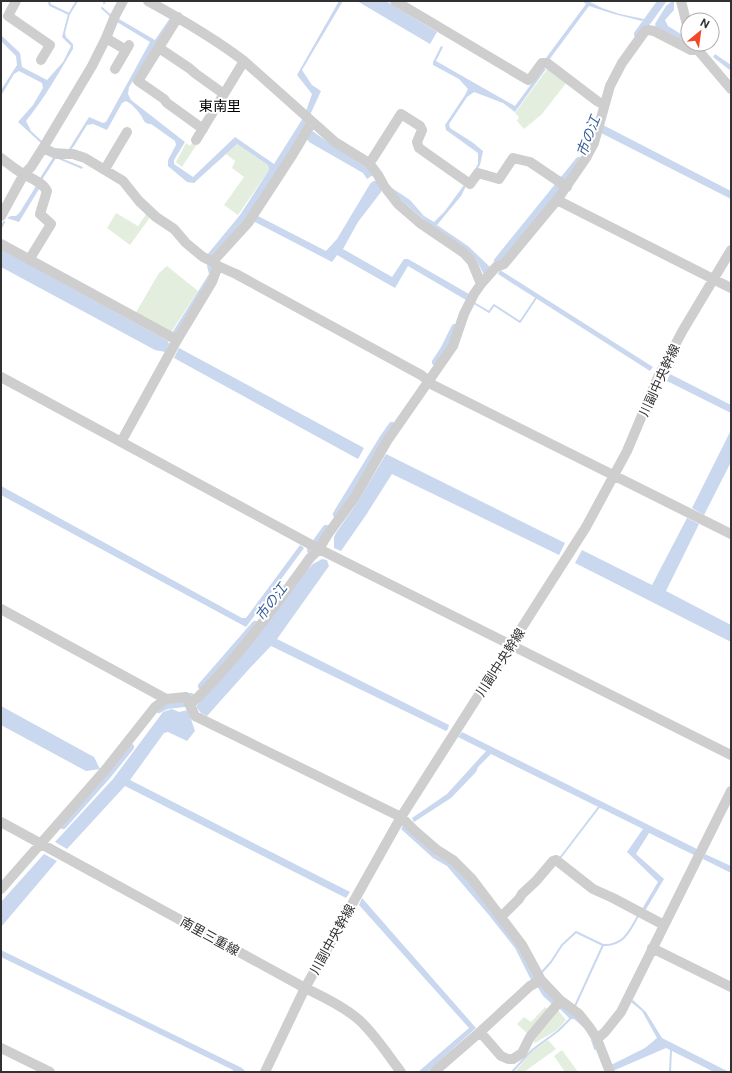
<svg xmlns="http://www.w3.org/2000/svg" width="732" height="1073" viewBox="0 0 732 1073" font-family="'Public Sans','Noto Sans JP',sans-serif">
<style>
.green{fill:#e3eede}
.water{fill:#c9d8ef}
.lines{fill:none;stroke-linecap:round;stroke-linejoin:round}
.stream{stroke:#c9d8ef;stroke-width:2}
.canal{stroke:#c9d8ef;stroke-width:8}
.minor{stroke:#cecece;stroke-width:10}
.labels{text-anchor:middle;stroke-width:4;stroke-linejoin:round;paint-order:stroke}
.street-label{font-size:13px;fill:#313131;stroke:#fff}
.neighbourhood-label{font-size:14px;fill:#000;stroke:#fff}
.water-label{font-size:14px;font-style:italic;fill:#375e9a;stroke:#fff}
</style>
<rect width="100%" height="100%" fill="#fff"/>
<path class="green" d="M548,68L567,82L542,114L524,129L517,121L519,117L515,113Z
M193,142L197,144L182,167L176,162L186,143L190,146Z
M237,144L268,165L269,170L238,215L224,205L244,177L232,168L235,161L226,154Z
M116,213L138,226L147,213L151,216L130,245L107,228Z
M167,266L198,291L170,334L135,314L159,273Z
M545,1007L549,1011L529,1035L517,1024L524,1017L531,1022Z
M557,1009L566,1020L557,1030L535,1043L532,1039Z
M548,1040L556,1049L524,1072H515L533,1050Z
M562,1050L578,1072H565L554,1056Z"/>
<path class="water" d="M339,1H343L302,70L312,85L321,91L310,115L306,111L312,94L297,75Z
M357,1H386L437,32L430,44Z
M582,1H588L602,8L620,14L644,19L642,21L614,14L589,6L549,60L546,58L586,4Z
M671,2H674V10L665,20L668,26L684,36V39L680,40L656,28L655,24L666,6Z
M68,14H70L65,33L66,37L73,44V49C58,74 44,99 26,121L31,131L43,142L42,144L18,122L33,105L43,88L42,83L19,71L14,74L1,96V90L17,65L16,56L1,41V35L20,53L22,67L47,80L63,62L71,46L62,37Z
M170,18L173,19L129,87L128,94L131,100L185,142L174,160V164L193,177L235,137L274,164L303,118L307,124L245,222L212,257L207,255L240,215L269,170L268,165L237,144L194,183L187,182L168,166V160L176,145L175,141L151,124C143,124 144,119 140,114C136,109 132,104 126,101L122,103L107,130L93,124L87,125L74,146L69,152L54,150L55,148L69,149L89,117L103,123L106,122L150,42L117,22L119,19L155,40Z
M441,46L443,47L436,61L515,106L543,68L546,69L515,112L503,103L474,92L467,97L449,124L450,128L472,142L483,151L480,165L470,180L469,179L478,164V153L446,130L445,125L465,95L468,89L459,79L433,65V62Z
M715,54L731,65V71L713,57Z
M603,125L731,191V199L601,133Z
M311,130L335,147L365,166L373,175L367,179L363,173L309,142L306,138Z
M54,156H56L83,167L82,169L56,158L42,180L40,178Z
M373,181H377L381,190V192L358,222L343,249L392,277L404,259H408L469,294L466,300L408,266L395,288L337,255L332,262L253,221L256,215L326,251L337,239L370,184Z
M38,185L39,189L19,222L7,218L11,216H16L20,212L36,186Z
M464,185L466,186L461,196L437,225L468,246L490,267L485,274L483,273L476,259L434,228L394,194L389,186L410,200L424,216L434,222L445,211Z
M1,249L159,336L168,341L169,344L165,352L155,350L1,267Z
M209,262L213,267V275L177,335L172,333L209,274L207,266Z
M500,270L653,367L650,371L498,274Z
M179,348L364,448L358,459L174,358Z
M670,374L731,405V413L667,381Z
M731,430V462L704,515L692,508Z
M386,454L565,543L559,555L392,474L366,515L341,551L334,548V537L336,533L359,500Z
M1,486L242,618H246L300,545L304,548L246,627L1,495Z
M687,518L699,524L666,591L731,625V642L575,563L582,550L652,585Z
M322,559L327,560L329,566L277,639L449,725L448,729L446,731L271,646L249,669L207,716L201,713L196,707L210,688L306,571L313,564Z
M1,706L94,757L100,769L86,771L1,725Z
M172,709L179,712L188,710L195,731L187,741L168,732L164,733L130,780L350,892L346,898L125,786L67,849L55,842L113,779L163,712Z
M462,732L697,849L694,855L649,833L636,854L664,879L645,911L642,909L658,882L627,852L643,829L491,754L478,767L476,772L451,798L414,822L412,818L447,794L486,751L458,737Z
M404,824L437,856L452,864L467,880L520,947L536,979L531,980L515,948L488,914L447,866L433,858L401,829Z
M44,854L57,861L1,927V902Z
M705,854L731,866V873L703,859Z
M362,898L476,1028L427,1072H418L469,1028L359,905Z
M1,950L242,1068L246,1072H233V1070L1,957Z
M540,985L556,1001L553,1005L543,996L537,986Z
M633,1000L646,1012L662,1038L729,1072H714L666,1048L615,1070L612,1067L611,1065L645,1048L657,1038L642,1011L631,1002Z
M560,1004L571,1012L585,1027H583L574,1019H570L558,1007Z"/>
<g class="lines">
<path class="stream" d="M50,1L49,3L50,5L69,14L77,1
M104,3L105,1
M102,8L111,16
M1,228L4,222
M474,303L489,312L494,305L520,322L536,298
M560,858L599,807
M542,972L551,962L562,945L576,932L603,945C624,946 630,930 638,916
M575,1006L603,945
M592,1040L595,1049
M512,1072L532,1050L558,1031L570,1019
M670,1072L671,1050"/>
<path class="canal" d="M638,34L662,1
M498,261L579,161
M436,362L444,350L455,328
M337,514L383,439L392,426
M311,550L326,529
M202,686L255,625
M159,709L167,705L184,703L191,697
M63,825L109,773L130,747"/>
<path class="minor" d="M16,1L8,16L50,45L41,60
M148,1C181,19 214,38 244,61L335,142L369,163L378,175L384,186L398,204L420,223L464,253L472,262L481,284
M395,1L528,80L531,78L542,63H547L597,101L604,105
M681,1L688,29
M178,17L138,81L164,99L167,103L203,129
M106,38L126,50
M696,46L698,50L731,89
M159,48L189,68L196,74L224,94
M115,69L129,45
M196,140L244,61
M43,148L56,154H73L85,158L123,181L139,201L156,217L174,229L186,243L203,257L213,262L218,266L236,274L421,375L429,381L433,385L731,534
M1,158C9,164 16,170 25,175C33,179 43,183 47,191L40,214L51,224L29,260
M369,163L373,158L401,114L420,126L422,130L417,142L419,148L470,184L478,173L499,179L513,158L530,162L567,187
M105,169L127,132
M557,200L731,288
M1,216L24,174L31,167L43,148L92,66L106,38L115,16L123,1
M1,244L177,340
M213,262L216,258L248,223L293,154L312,122
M1,377L319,549L731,755
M121,442L177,340L212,282L218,266
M1,609L166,699
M190,705C236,661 273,609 310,558L319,549L328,534L355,497L387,441L453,346L464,314L474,294L481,284L496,267L504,264L557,200L586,158L594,143L610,86L622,63L645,31L648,30L654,31L691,50H698
M1,822L305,988C323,997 343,1006 358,1019C375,1034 387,1054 401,1072
M1,889L106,769L155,707L166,699L186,697L195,716L199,718L401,817L414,830L437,850L453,860L472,879L522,945L541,980L560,1000L579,1014L590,1028L597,1039L610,1072
M501,917L519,899L522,894L536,881L553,861L556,860L593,889L613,898L664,925
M652,948L731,987
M480,1032L501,1056L508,1059H513L522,1053L530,1037L555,1007L560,1000
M597,1039L605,1032L621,1012L731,791
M1,1048L50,1072
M265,1072L305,988L401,817L586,527L627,451L659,375L683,330L731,250
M434,1072L480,1032L530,986L541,980"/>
</g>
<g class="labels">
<g class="street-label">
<text transform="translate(659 380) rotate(-65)" y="5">川副中央幹線</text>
<text transform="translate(500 662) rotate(-57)" y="5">川副中央幹線</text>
<text transform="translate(210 936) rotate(29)" y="5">南里三重線</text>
<text transform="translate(332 939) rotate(-61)" y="5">川副中央幹線</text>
</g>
<g class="neighbourhood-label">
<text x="220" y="111">東南里</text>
</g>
<g class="water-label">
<text transform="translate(588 136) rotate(-69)" y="5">市の江</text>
<text transform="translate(271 602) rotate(-53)" y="5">市の江</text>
</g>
</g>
<rect width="732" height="1073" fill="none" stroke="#313131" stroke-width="4"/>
<g transform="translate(700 32) rotate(29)"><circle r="19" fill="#ffffff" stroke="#adadad"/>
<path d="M0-3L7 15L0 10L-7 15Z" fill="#f24728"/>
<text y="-6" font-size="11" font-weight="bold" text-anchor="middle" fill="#313131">N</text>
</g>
</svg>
